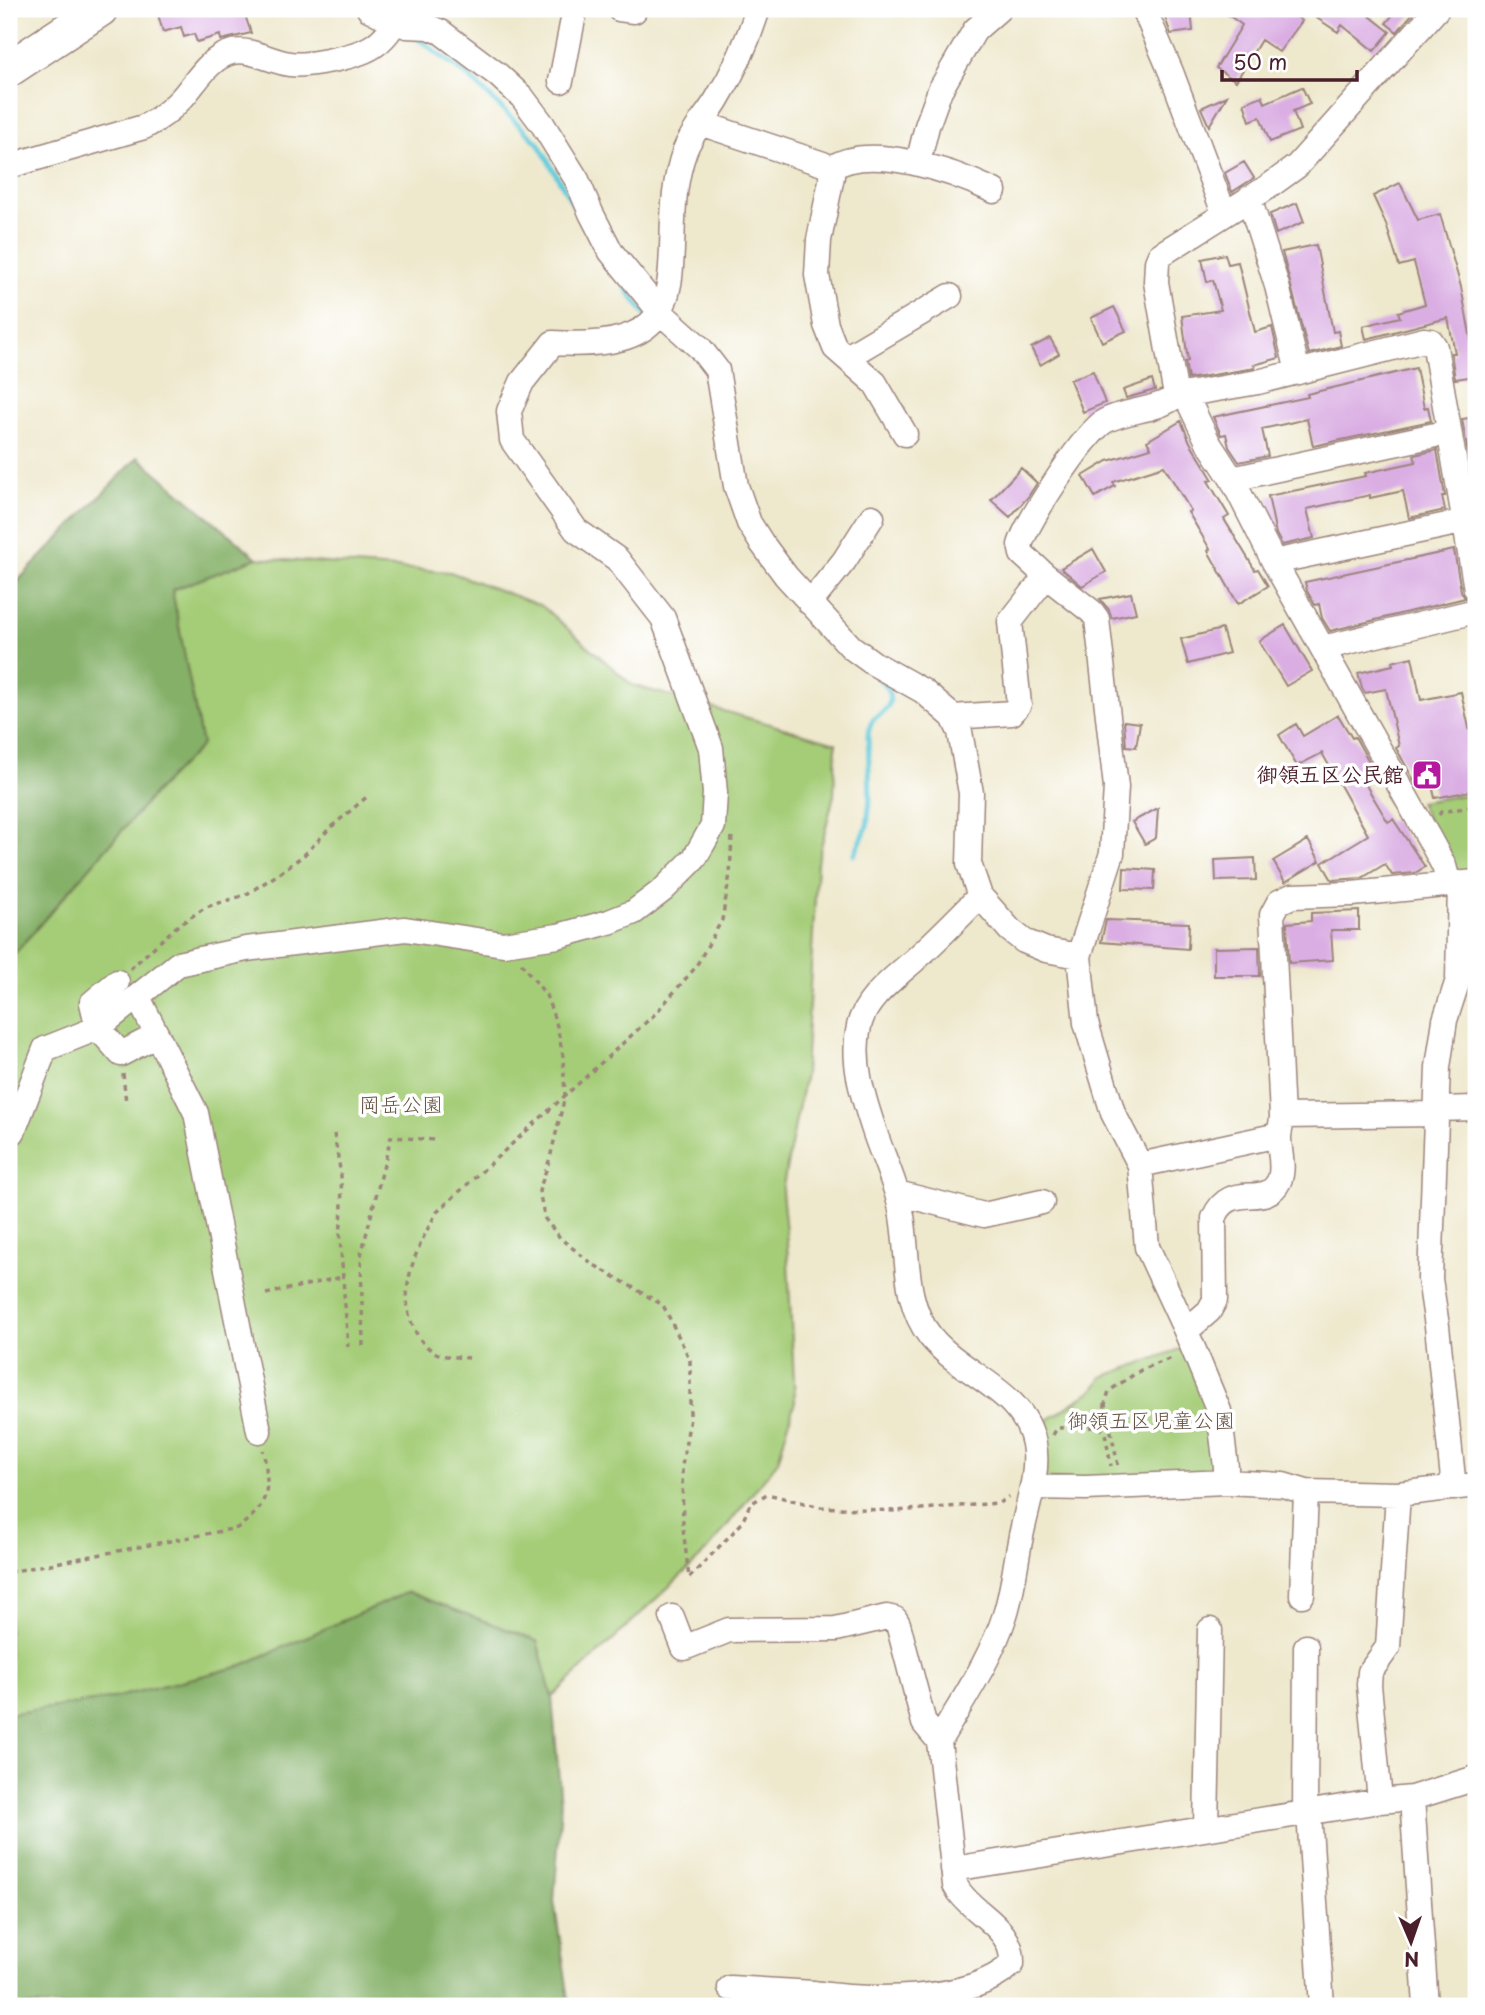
<svg xmlns="http://www.w3.org/2000/svg" width="1485" height="2015" viewBox="0 0 1485 2015" font-family="'Playpen Sans','Klee One',sans-serif">
<style>
.green{fill:#a5cd78;stroke:#787652;stroke-width:2}
.forest{fill:#84b068;stroke:#67684a;stroke-width:2}
.lines{fill:none;stroke-linecap:round;stroke-linejoin:round}
.stream{stroke:#5fc9da;stroke-width:5}
.building{fill:#daaee3}
.minor-casing{stroke:#9c847c;stroke-width:27}
.highway-casing{stroke:#9c847c;stroke-width:38}
.path{stroke:#9c847c;stroke-width:3.5;stroke-dasharray:5 5;stroke-linecap:butt}
.minor{stroke:#fff;stroke-width:24}
.highway{stroke:#fff;stroke-width:35}
.labels{text-anchor:middle;stroke-width:7;stroke-linejoin:round;paint-order:stroke}
.poi-label{font-size:21px;font-weight:bold;fill:#4a1f2b;stroke:#fff;text-anchor:end}
.park-label{font-size:21px;fill:#655342;stroke:#fff}
</style>
<rect width="100%" height="100%" fill="#fff"/>
<filter id="ink" filterUnits="userSpaceOnUse"><feTurbulence type="fractalNoise" baseFrequency=".0143" numOctaves="2"/><feDisplacementMap in="SourceGraphic" scale="14" xChannelSelector="R" yChannelSelector="G"/><feConvolveMatrix kernelMatrix="1 2 1 2 8 2 1 2 1" color-interpolation-filters="sRGB"/></filter>
<filter id="wash" filterUnits="userSpaceOnUse"><feTurbulence type="fractalNoise" baseFrequency=".00686" numOctaves="4" result="noise"/><feDisplacementMap in="SourceGraphic" scale="28" xChannelSelector="R" yChannelSelector="G"/><feGaussianBlur stdDeviation="1.57" result="paint"/><feColorMatrix in="noise" values="0 0 0 0 0 0 0 0 0 0 0 0 0 0 0 0 0 1.4 0 .05"/><feComposite in="paint" operator="in"/></filter>
<g filter="url(#wash)">
<rect width="100%" height="100%" fill="#eee8cc"/>
<path class="green" d="M257,558L450,572L542,606L632,685L836,743L834,795L817,863L805,1074L782,1191L787,1242L795,1401L778,1461L708,1550L552,1697L537,1641L408,1592L238,1667L109,1699L9,1714V960L157,790L202,745L172,590Z
M1476,793V874L1455,875L1419,802Z
M1183,1348L1211,1405L1219,1475L1043,1480L1046,1462L1044,1429L1048,1420L1094,1389L1102,1377Z"/>
<path class="forest" d="M138,457L257,558L172,590L202,745L157,790L9,960V590Z
M408,1592L537,1641L552,1697L561,1804L554,1901L570,2006H9V1714L109,1699L238,1667Z"/>
<g class="lines">
<path class="stream" d="M413,35L470,78L538,143L578,213
M626,289L646,315
M854,855L867,827L870,798L868,735C869,729 870,723 874,719C876,716 880,715 883,712C896,701 888,687 878,678"/>
</g>
<g id="blocks">
<path class="building" d="M167,9H243L251,33L221,40L220,35L197,42L194,34L184,37L181,27L163,32L157,11Z
M1220,9H1286L1302,21L1279,52L1261,40L1236,81L1216,68L1242,25Z
M1303,9H1361L1390,32L1374,51L1342,25L1338,32Z
M1398,9H1409L1414,12L1397,32L1386,23Z
M1191,11L1193,31L1171,34L1164,15Z
M1302,87L1310,104L1293,111L1300,130L1270,142L1260,117L1250,121L1244,103L1262,96L1265,103Z
M1227,96L1209,126L1201,108Z
M1244,162L1254,178L1232,192L1225,173Z
M1400,183L1418,220L1440,214L1461,287L1473,350H1476V376L1455,379L1451,353H1455L1448,318L1366,339L1363,326L1400,317L1398,312L1425,304L1414,262L1399,266L1386,224L1373,196Z
M1297,203L1304,222L1276,234L1270,214Z
M1316,245L1333,332L1338,331L1341,346L1309,354L1282,252Z
M1225,254L1228,264L1238,262L1255,332L1272,327L1279,358L1254,365L1255,368L1188,379L1185,362L1188,361L1182,316L1221,310L1213,280L1207,282L1202,259Z
M1114,307L1126,331L1102,342L1091,318Z
M1050,338L1059,354L1040,365L1031,348Z
M1416,368L1424,408L1428,407L1431,421L1313,446L1307,419L1262,429L1268,456L1239,462L1229,447L1226,434L1221,435L1213,417L1308,397L1307,394Z
M1093,371L1105,403L1083,412L1070,380Z
M1152,380L1155,390L1126,398L1123,390Z
M1476,417V492H1475L1462,419Z
M1181,421L1190,442L1213,480L1208,481L1229,516L1224,519L1255,570L1258,569L1268,586L1238,604L1208,551L1210,549L1188,512L1191,511L1164,466L1113,482L1115,486L1095,497L1083,476L1108,461L1151,448L1147,441Z
M1437,450L1445,496H1442L1445,510L1409,518L1403,491L1370,498V495L1307,509L1314,538L1282,545L1276,534L1268,496L1366,476L1365,473L1416,462L1414,455Z
M1021,468L1037,483L1028,497L1010,517L991,500Z
M1093,549L1106,572L1082,586L1061,568Z
M1454,550L1461,591L1465,598L1330,631L1322,618L1319,604L1315,605L1307,591L1305,582Z
M1131,593L1136,613L1112,618L1109,610L1100,599Z
M1285,625L1312,671L1286,686L1259,641Z
M1222,629L1229,653L1188,664L1181,639Z
M1412,657L1421,700L1461,692L1471,737L1473,736L1476,749V790L1435,798L1431,781L1416,784L1396,748L1399,746L1386,689L1365,693L1362,688L1358,673L1393,665L1392,662Z
M1338,715L1352,738L1355,737L1376,774L1364,782L1388,822L1393,819L1425,867L1415,873L1392,875L1385,864L1362,878L1332,880L1322,863L1368,835L1322,753L1297,766L1279,735L1296,724L1303,736Z
M1124,721L1140,723L1136,747L1126,746Z
M1158,808L1156,838L1145,844L1132,822Z
M1308,840L1320,861L1285,882L1273,861Z
M1255,858L1256,880L1216,881L1215,860Z
M1124,868L1155,870L1154,890L1123,889Z
M1359,911V930H1331L1333,960L1289,963L1287,923L1311,921V913Z
M1106,920L1189,923L1188,949L1101,942Z
M1259,947L1260,976H1214V948Z"/>
</g>
</g>
<g filter="url(#ink)">
<use href="#blocks" fill-opacity="0" stroke="#9c847c" stroke-width="2"/>
<g class="lines">
<g class="minor-casing">
<path id="minor" d="M369,9L395,22L407,26L429,27L441,32L498,75L522,97L543,125L577,180L591,213L611,252L660,312L700,348L717,370L736,486L749,523L761,542L786,576L851,647L873,663L923,691L953,717L960,732L971,793L969,864L980,896L1010,930L1024,941L1046,950L1079,956
M619,9L634,11V9
M1144,9L1171,72L1224,213
M561,81L575,9
M700,123L823,164L830,169L832,176L819,240L817,275L826,325L835,348L875,383L905,434
M918,163L927,126L940,90L975,30L999,9
M9,166L144,127C158,120 171,110 182,98C197,81 209,58 232,52C251,48 272,62 290,64C302,66 314,63 327,61C365,54 385,47 401,10
M830,169C869,141 954,172 994,191
M1249,198L1277,286L1298,372
M847,357L950,296
M1185,394L1208,442L1232,479L1274,562L1430,840L1444,866L1449,884
M1176,396L1258,382L1424,340L1431,341L1435,347L1476,589
M1232,479L1449,432
M1274,562L1466,521
M1046,576L1092,612L1097,619L1116,787L1112,853L1079,956L1086,1023L1113,1113L1140,1165L1147,1247L1186,1331L1219,1411L1226,1467V1482L1283,1485L1306,1492L1398,1494L1476,1485
M810,603L844,561L872,517
M1323,648L1476,611
M953,717L1012,713L1019,704L1010,622L1046,576L1022,554L1020,545C1027,522 1084,433 1105,421C1127,409 1155,412 1176,396L1156,282L1157,262L1160,255L1268,187L1297,166L1437,9
M117,982L92,1003L98,1028L121,1054L157,1035
M138,997L196,1113L259,1431
M1437,1109L1476,1108
M1282,1116L1437,1114
M9,1134L13,1132L45,1049L98,1028L178,964L246,949L405,929L503,944L558,936L609,922L634,912L663,890L694,859L713,826L715,793L711,748L663,618L617,559L576,530L512,440L509,411L522,382L553,343C721,354 649,247 685,150C692,132 706,117 716,101C734,72 748,41 758,9
M1140,1165L1279,1135
M897,1193L984,1215L1042,1202
M1186,1331L1209,1311L1215,1300L1214,1218C1230,1179 1265,1210 1279,1181C1285,1168 1279,1151 1279,1138C1279,1131 1282,1124 1282,1116L1272,915L1279,902L1292,896L1352,894L1476,882
M1032,1487L1086,1488L1226,1482
M1454,1488L1437,1326L1430,1279L1438,1067L1445,1020L1458,980L1460,883
M1302,1595L1306,1492
M672,1617L684,1648L729,1630L836,1629L887,1617L895,1619L898,1624L924,1723L939,1741L955,1885C971,1915 1014,1925 1012,1964C969,2004 869,2001 814,1993L812,2006
M939,1741C962,1701 991,1659 1005,1615C1014,1587 1016,1556 1023,1527C1029,1501 1039,1470 1034,1444C1025,1391 961,1375 930,1336C901,1299 910,1249 900,1205C894,1179 882,1155 874,1130C863,1097 851,1061 859,1026C866,996 899,975 920,955C941,936 960,916 980,896
M1412,1798L1426,2006
M1380,1801L1369,1685L1370,1672L1388,1647L1398,1494
M1309,1813L1322,2006
M1305,1814L1306,1647
M1206,1827L1210,1630
M953,1869L1380,1801L1412,1798L1476,1778
M730,1988L814,1993"/>
</g>
<g class="highway-casing">
<path id="highway" d="M9,69L100,9"/>
</g>
<path class="path" d="M1439,815L1441,812L1476,806
M521,963L546,995L557,1026L563,1056L565,1096L550,1158L539,1191L545,1219L561,1239L594,1265L663,1305L690,1360V1418L682,1466L683,1528L689,1578L742,1523L750,1504L767,1494L821,1507L896,1511L999,1503L1009,1496
M130,969L176,927L206,907L245,895L277,875L304,855L330,828L369,795
M123,1074L126,1103
M334,1134L341,1175L342,1209L340,1237L348,1347
M266,1294L342,1277
M363,1346L361,1255L391,1137L435,1140
M469,1358C460,1357 450,1357 441,1355C434,1353 425,1346 420,1339C392,1299 415,1250 437,1212L655,1014L695,968L722,920L730,874L732,835
M1100,1427L1105,1406
M1053,1435L1057,1428L1100,1427L1105,1433L1111,1466
M1118,1465L1105,1404L1109,1391L1141,1370L1174,1357
M9,1572L237,1528C271,1505 270,1487 263,1450"/>
<use href="#minor" class="minor"/>
<use href="#highway" class="highway"/>
</g>
</g>
<defs>
<g id="civic-square" transform="scale(1.575)"><rect x="-9" y="-9" width="18" height="18" rx="4" fill="#b5179e" stroke="#fff"/><path d="M-.6-6.5H3V-4.5H.6V-3L4-1V1h2V6H-6V1h2V-1L-.6-3ZM-1.2 2.5V6h2.4V2.5Z" fill="#fff"/></g>
</defs>
<g fill-rule="evenodd">
<use href="#civic-square" x="1427" y="775"/>
</g>
<g class="labels">
<g class="poi-label">
<text x="1404" y="782">御領五区公民館</text>
</g>
<g class="park-label">
<text x="401" y="1112">岡岳公園</text>
<text x="1151" y="1428">御領五区児童公園</text>
</g>
</g>
<rect width="1485" height="2015" fill="none" stroke="#fff" stroke-width="35"/>
<g transform="translate(1411 1942) rotate(178)" stroke="#ffffff" stroke-width="5" paint-order="stroke">
<path d="M0-5L12 26L0 18L-12 26Z" fill="#4a1f2b"/>
<text y="-10" font-size="19" font-weight="bold" text-anchor="middle" fill="#4a1f2b">N</text>
</g>
<path d="M1222 70v10h135v-10" fill="none" stroke="#4a1f2b" stroke-width="3.5"/>
<text x="1233" y="70" font-size="21" fill="#4a1f2b" stroke="#ffffff" stroke-width="5" paint-order="stroke">50 m</text>
</svg>
